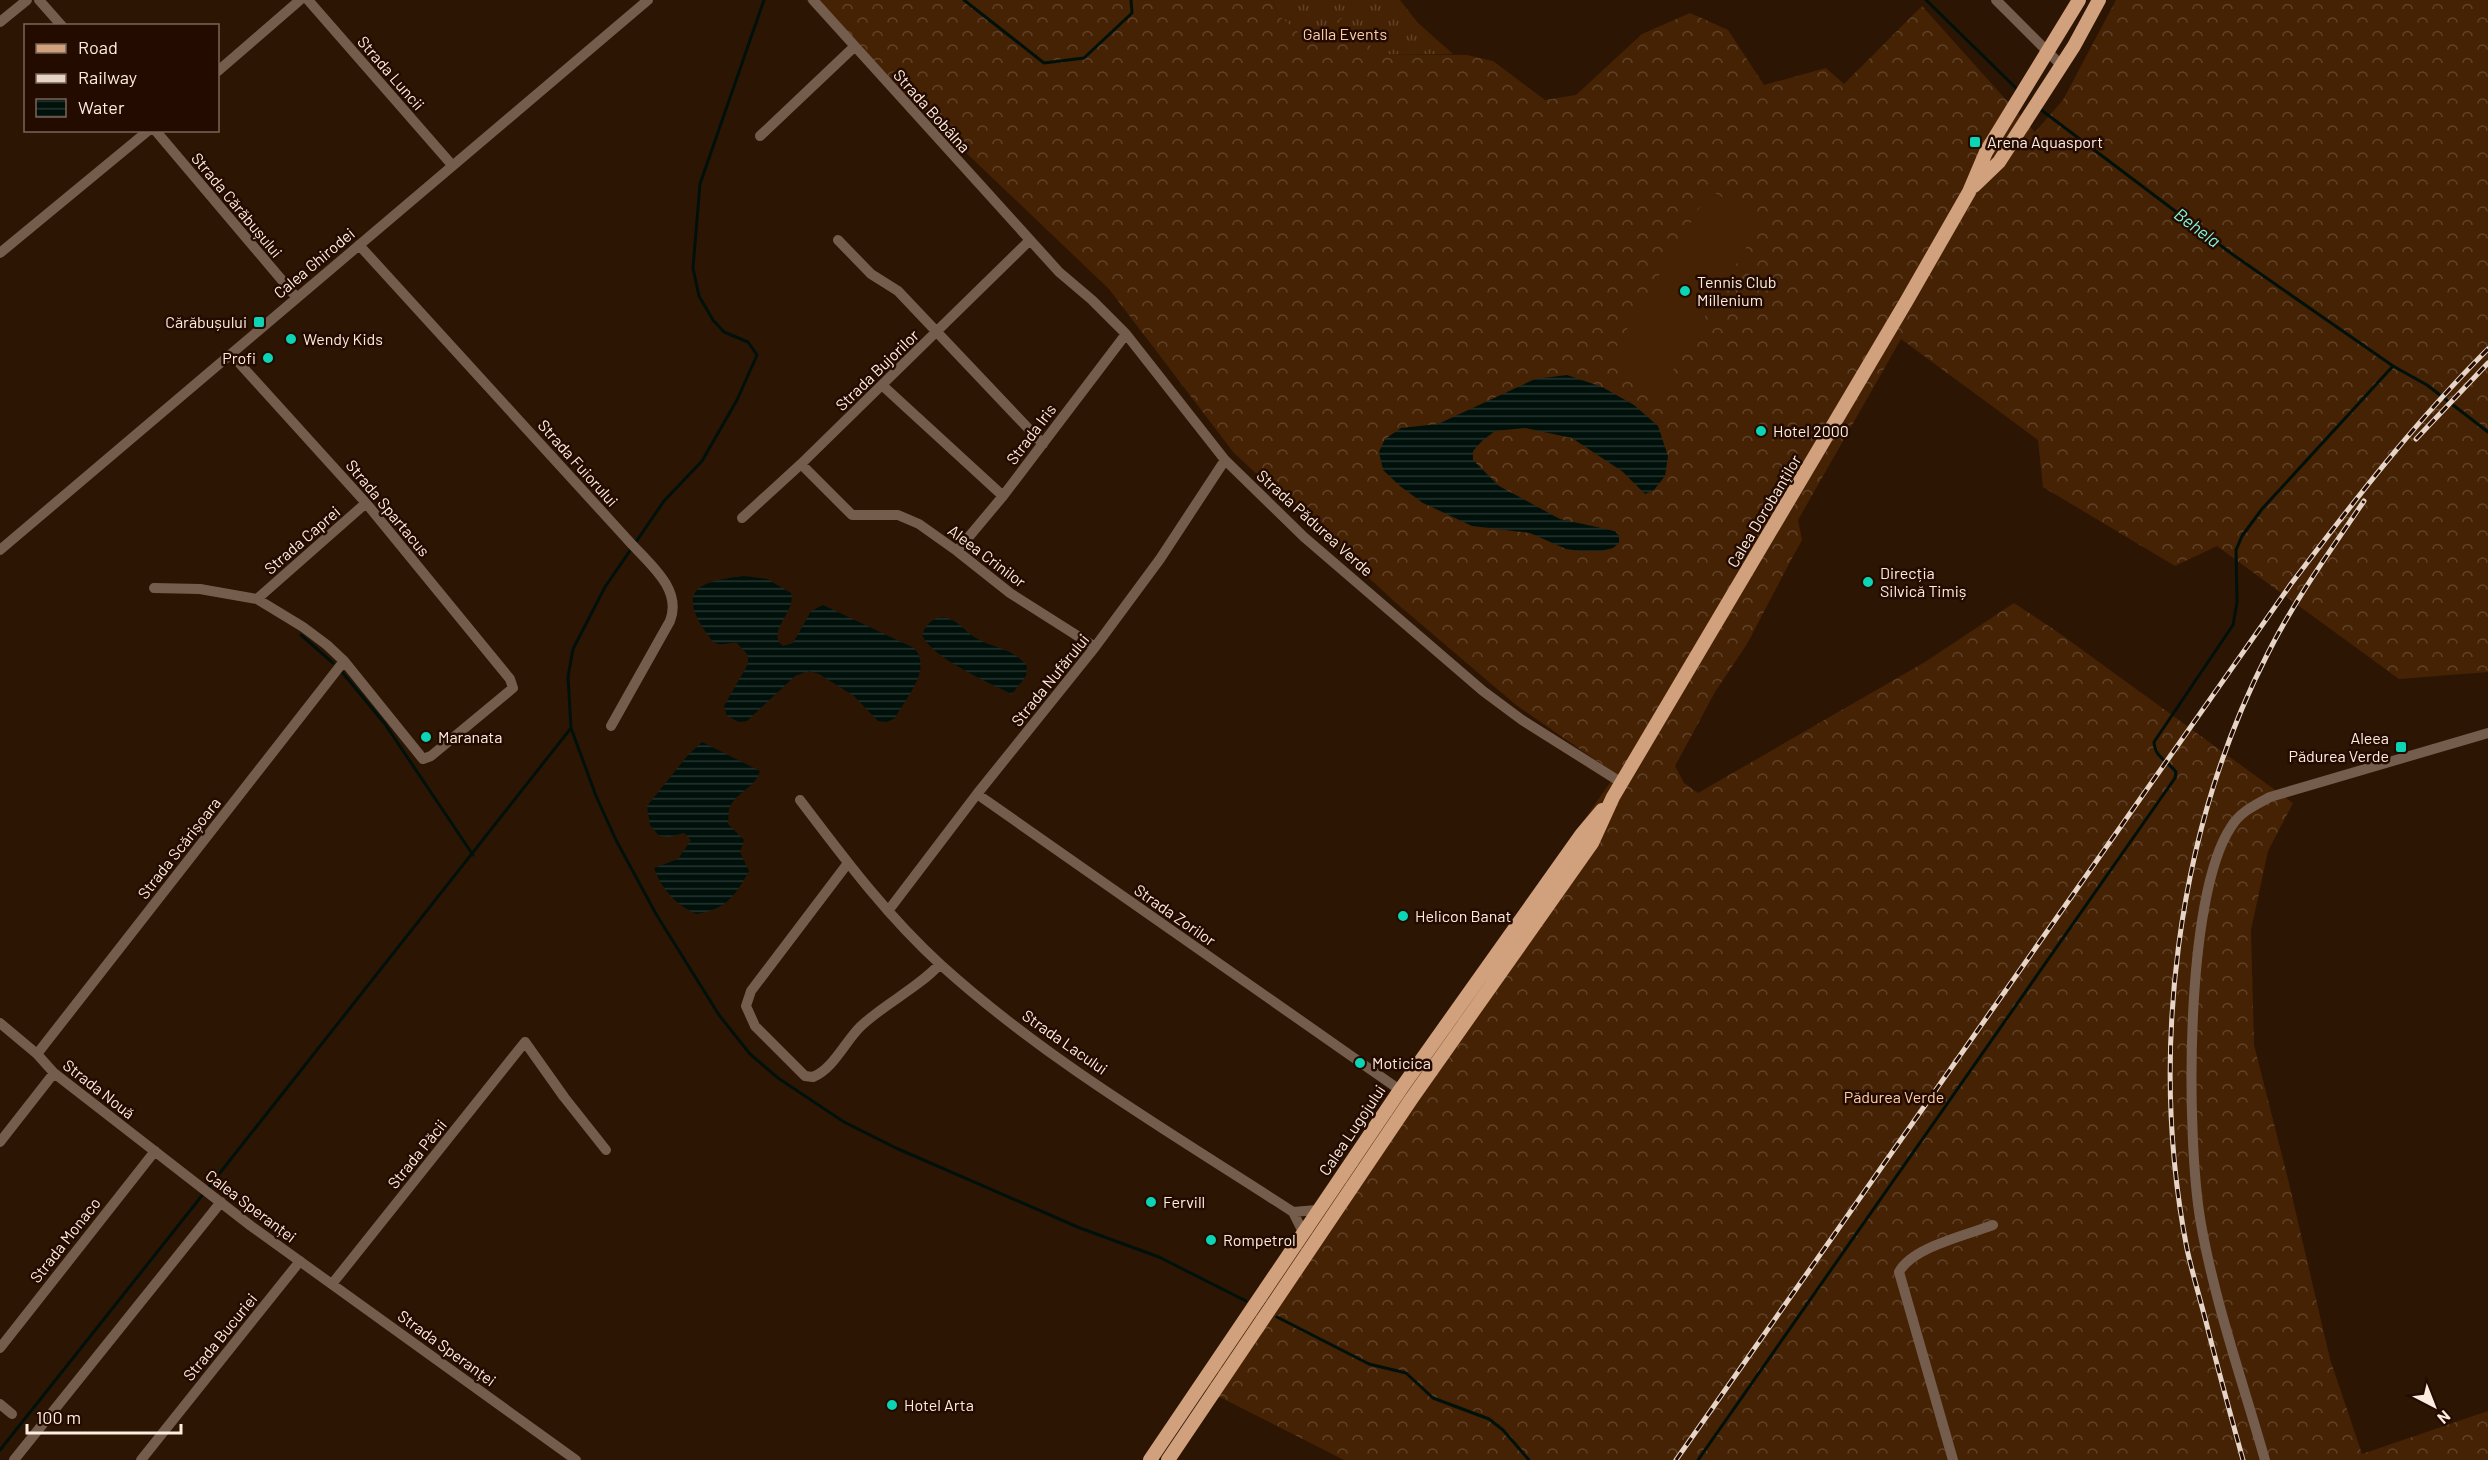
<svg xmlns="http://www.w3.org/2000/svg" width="2488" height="1460" viewBox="0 0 2488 1460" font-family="Barlow,sans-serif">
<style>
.grass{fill:url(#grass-tufts)}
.forest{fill:url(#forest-crowns)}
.pitch{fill:#452204}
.water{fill:url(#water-rules)}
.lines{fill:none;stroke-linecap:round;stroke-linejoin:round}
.stream{stroke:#00110c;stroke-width:3}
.minor{stroke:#755d4d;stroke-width:10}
.major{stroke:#d1a07d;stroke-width:14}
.rail-casing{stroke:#e6d4c7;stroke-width:5}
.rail{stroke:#230b00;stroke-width:3;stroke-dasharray:9;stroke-linecap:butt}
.poi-dot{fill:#0bd5b5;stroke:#230b00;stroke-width:2}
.labels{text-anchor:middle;stroke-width:5;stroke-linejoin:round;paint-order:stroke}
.park-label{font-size:16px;fill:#feceac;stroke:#230b00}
.street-label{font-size:16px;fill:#feece0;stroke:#230b00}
.poi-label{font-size:16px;fill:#feece0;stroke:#230b00;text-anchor:start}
.water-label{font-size:18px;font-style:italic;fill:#7df8dc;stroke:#230b00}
</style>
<defs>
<pattern id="grass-tufts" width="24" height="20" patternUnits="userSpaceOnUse" patternTransform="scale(1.5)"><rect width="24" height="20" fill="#452204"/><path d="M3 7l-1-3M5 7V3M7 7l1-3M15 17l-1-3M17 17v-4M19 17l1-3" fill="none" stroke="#614228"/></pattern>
<pattern id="forest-crowns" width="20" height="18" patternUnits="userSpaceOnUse" patternTransform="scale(1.5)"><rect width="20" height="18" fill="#452204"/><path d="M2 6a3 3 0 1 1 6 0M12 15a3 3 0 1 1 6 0" fill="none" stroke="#614228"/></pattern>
<pattern id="water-rules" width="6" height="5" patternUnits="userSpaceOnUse" patternTransform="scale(1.5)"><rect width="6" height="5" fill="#00110c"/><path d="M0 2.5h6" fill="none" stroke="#26342f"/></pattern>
</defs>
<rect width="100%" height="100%" fill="#2d1503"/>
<path class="grass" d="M1273,0H1400L1418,23L1453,54H1379L1311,43L1278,15Z"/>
<path class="forest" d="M806,0H1273L1278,15L1311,43L1341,18L1379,54L1467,55L1493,61L1545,100L1576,95L1642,34L1690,13L1728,30L1764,85L1826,68L1844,84L1922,6L2035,132L2063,100L2116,0H2488V672L2399,679L2217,546L2175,566L2043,487L2038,440L1901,339L1798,520L1802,540L1791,560L1747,644L1715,692L1675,766L1684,783L1698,793L1925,662L2014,603L2059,633L2293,803L2268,851L2251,930L2254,1045L2288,1179L2330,1359L2362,1454L2488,1411V1460H1344L1206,1390L1245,1307L1616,774L1516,705L1395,602L1234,453L1109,289Z"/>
<path class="pitch" d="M1710,190L1762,221L1660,392L1608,361Z"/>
<path class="water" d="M1567,375L1602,387L1634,405L1658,426L1668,456L1665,476L1654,490L1645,494L1623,472L1572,438L1525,428L1495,431L1482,441L1473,451V460L1499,486L1560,519L1615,531L1619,536V543L1613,548L1601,551H1581L1566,549L1530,533L1472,526L1423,503L1400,486L1383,470L1379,452L1385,439L1401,428L1438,424L1535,379Z
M744,576L767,579L791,593C797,611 765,633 783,646L793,643L811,611L823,605L914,648C933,669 906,698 895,718L887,722L878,721L854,696L819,674L809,671L795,676L747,721L739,722L727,716L724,706L748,664V655L737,643C731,642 725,645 718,644C712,643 709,636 705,631C675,586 705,581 744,576Z
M944,617C963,623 963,631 976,638C995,649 1011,647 1027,666L1026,676L1012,694C989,683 932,658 922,635C926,624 932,618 944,617Z
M702,742L760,771C756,788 735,792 729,809C728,813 729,819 728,824L744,840L740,852L749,871C735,896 727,909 696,914C675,904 662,890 654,868L678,859L691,840L684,833L669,837L659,836L650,825L647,806L688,755Z"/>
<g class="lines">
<path class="stream" d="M764,0L700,184L693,268L699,296L713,320L724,332L748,342L757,355L737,400L702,461L664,501L605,587L573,649L568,677L571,728L596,796L616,840L656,914L719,1015L750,1054L778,1078L844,1122L896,1148L1080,1228L1159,1257L1246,1301
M964,0L1044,63L1084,58L1132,13L1131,0
M1926,0L2019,91
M2040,109L2232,254L2393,366L2427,385L2488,432
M301,635L333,663
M342,672L385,724L473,855
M208,1188L571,728
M1277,1317L1369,1364L1406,1373L1433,1398L1489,1419L1503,1430L1529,1460
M0,1450L204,1193
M1698,1460L2175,778L2176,772C2167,760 2155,758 2154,742L2233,625L2237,602L2236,550L2242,536L2262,509L2393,366"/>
<path class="minor" d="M39,0L62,26
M308,0L452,165
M813,0L1059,272L1092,300L1126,334L1225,460L1304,537L1483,691L1522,720L1622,783
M1996,0L2061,65
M0,22L27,0
M218,71L300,0
M155,130L297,298
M760,136L854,47
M838,240L871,274L898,291L1043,444
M359,245L627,539C647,562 683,588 670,621L611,726
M0,253L149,130
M882,385L1003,496
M801,464L852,515H898L919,524L957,551L1010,593L1095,647
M742,518L801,464L1029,241
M0,550L648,0
M957,551L1003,496L1126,334
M154,588L200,589L257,599L303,627L327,645L344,661L423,759L431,756L513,688L510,679L366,503L231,354
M257,599L366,503
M977,794L1357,1060
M800,800C844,858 887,916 941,965C1047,1061 1173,1134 1293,1212L1303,1232
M848,863L751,991L746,1006L755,1026L805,1076L813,1077C833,1069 845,1042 860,1027C885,1003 917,989 940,964
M888,911L977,794L1095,647L1160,559L1225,460
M0,1023L37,1054L54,1073L251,1226L576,1460
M37,1054L344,661
M1364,1065L1400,1090
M0,1142L54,1073
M1293,1212L1317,1210
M332,1284L525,1042L564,1097L606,1150
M0,1348L155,1151
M0,1404L12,1414
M14,1460L221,1202
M141,1460L300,1261
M1953,1460L1899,1272C1912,1247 1967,1235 1993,1225
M2265,1460C2243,1383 2215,1303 2201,1224C2186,1140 2184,897 2231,827C2240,812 2255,805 2270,797L2488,733"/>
<path class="major" d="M1974,186L1999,162L2074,46L2099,0
M1150,1460L1400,1090L1581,835L1602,810
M1168,1460L1412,1098L1592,843L1613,797L1906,302L1969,192L1986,152L2079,0"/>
<g class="rail-casing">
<path id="rail" d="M2416,439L2488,363
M1676,1460L2291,584C2353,502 2415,422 2488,349
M2243,1460C2230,1413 2217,1365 2205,1318C2199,1295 2192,1272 2187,1249C2149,1054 2176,833 2267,655C2294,601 2330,551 2364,501"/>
</g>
<use href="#rail" class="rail"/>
</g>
<g class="poi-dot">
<rect x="1969" y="136" width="12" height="12" rx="3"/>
<circle cx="1685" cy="291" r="6"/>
<rect x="253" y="316" width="12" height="12" rx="3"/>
<circle cx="291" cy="339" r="6"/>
<circle cx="268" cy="358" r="6"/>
<circle cx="1761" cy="431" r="6"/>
<circle cx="1868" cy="582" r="6"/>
<circle cx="426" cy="737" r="6"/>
<rect x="2395" y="741" width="12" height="12" rx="3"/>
<circle cx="1403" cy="916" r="6"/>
<circle cx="1360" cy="1063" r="6"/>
<circle cx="1151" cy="1202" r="6"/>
<circle cx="1211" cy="1240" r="6"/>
<circle cx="892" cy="1405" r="6"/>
</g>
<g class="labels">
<g class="park-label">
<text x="1345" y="40">Galla Events</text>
<text x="1894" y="1103">Pădurea Verde</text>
</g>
<g class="street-label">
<text transform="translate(391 73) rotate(49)" y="6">Strada Luncii</text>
<text transform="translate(932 111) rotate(48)" y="6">Strada Bobâlna</text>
<text transform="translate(237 205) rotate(50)" y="6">Strada Cărăbușului</text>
<text transform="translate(314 263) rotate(-40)" y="6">Calea Ghirodei</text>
<text transform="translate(877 370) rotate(-44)" y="6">Strada Bujorilor</text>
<text transform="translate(1031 434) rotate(-53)" y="6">Strada Iris</text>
<text transform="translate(578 463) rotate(48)" y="6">Strada Fuiorului</text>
<text transform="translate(388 508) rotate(50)" y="6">Strada Spartacus</text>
<text transform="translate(1764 511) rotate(-59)" y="6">Calea Dorobanților</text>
<text transform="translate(1315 523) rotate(42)" y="6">Strada Pădurea Verde</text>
<text transform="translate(302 540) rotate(-41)" y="6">Strada Caprei</text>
<text transform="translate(987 556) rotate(37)" y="6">Aleea Crinilor</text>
<text transform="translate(1050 680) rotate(-51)" y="6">Strada Nufărului</text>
<text transform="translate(179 848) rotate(-52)" y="6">Strada Scărișoara</text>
<text transform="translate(1175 915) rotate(35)" y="6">Strada Zorilor</text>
<text transform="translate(1065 1042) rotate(35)" y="6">Strada Lacului</text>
<text transform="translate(99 1089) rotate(38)" y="6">Strada Nouă</text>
<text transform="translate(1352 1130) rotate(-56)" y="6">Calea Lugojului</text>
<text transform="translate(417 1154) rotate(-51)" y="6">Strada Păcii</text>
<text transform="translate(251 1206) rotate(37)" y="6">Calea Speranței</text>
<text transform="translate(65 1240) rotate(-52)" y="6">Strada Monaco</text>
<text transform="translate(220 1337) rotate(-51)" y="6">Strada Bucuriei</text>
<text transform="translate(447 1348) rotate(36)" y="6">Strada Speranței</text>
</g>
<g class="poi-label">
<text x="1987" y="148">Arena Aquasport</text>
<text x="1697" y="288">Tennis Club<tspan x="1697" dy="18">Millenium</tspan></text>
<text x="247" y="328" text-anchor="end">Cărăbușului</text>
<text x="303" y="345">Wendy Kids</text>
<text x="256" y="364" text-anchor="end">Profi</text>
<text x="1773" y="437">Hotel 2000</text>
<text x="1880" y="579">Direcția<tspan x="1880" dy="18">Silvică Timiș</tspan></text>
<text x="438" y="743">Maranata</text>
<text x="2389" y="744" text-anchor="end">Aleea<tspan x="2389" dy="18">Pădurea Verde</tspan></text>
<text x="1415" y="922">Helicon Banat</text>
<text x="1372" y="1069">Moticica</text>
<text x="1163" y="1208">Fervill</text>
<text x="1223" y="1246">Rompetrol</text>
<text x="904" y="1411">Hotel Arta</text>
</g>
<g class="water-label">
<text transform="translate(2197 228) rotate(37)" y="6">Behela</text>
</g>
</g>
<rect x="24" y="24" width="195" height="108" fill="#230b00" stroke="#7b655a" stroke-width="1.5"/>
<rect x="36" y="44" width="30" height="9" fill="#d1a07d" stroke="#7b655a" stroke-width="1.5"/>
<text x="78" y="54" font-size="18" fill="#feece0">Road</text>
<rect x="36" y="74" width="30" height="9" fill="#e6d4c7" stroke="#7b655a" stroke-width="1.5"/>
<text x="78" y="84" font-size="18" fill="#feece0">Railway</text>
<rect x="36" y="99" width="30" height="18" fill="url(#water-rules)" stroke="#7b655a" stroke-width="1.5"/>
<text x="78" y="114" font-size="18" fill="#feece0">Water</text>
<g transform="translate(2434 1406) rotate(138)" stroke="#230b00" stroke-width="4.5" paint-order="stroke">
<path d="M0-4.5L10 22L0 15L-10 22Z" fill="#feece0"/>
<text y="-9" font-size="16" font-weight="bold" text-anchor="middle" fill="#feece0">N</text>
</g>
<path d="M27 1424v9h154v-9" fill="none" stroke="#feece0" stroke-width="3"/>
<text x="36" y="1424" font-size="18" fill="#feece0" stroke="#230b00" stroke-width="4.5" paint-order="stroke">100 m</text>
</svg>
